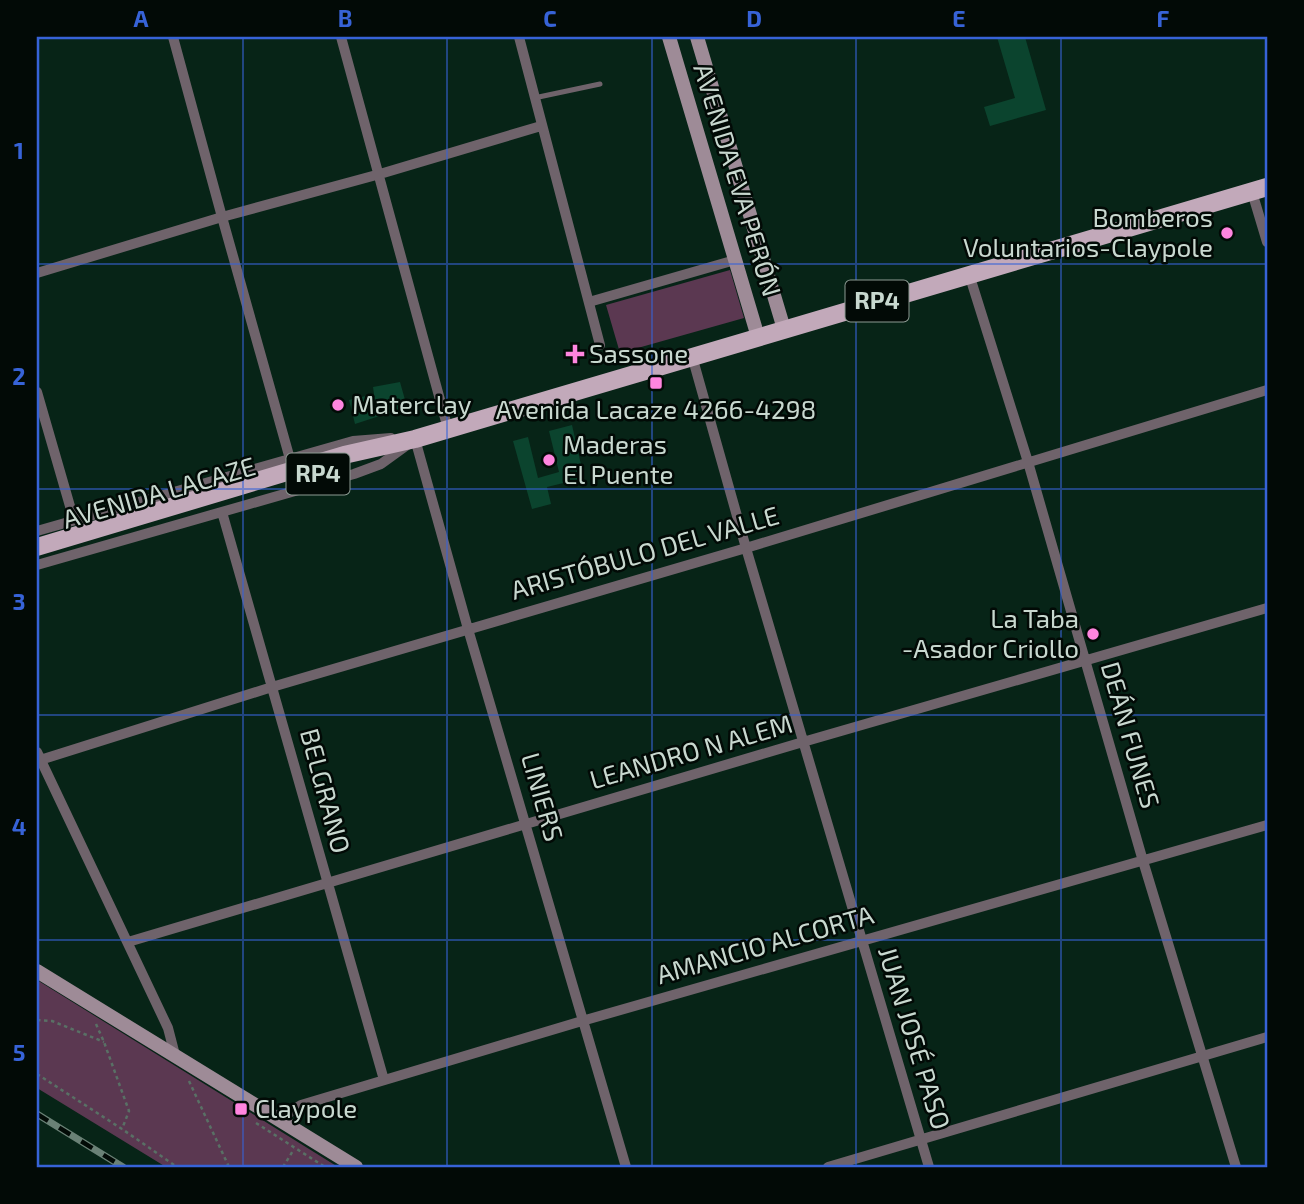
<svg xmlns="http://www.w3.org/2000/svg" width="1304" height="1204" viewBox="0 0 1304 1204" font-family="'Exo 2',sans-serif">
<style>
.green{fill:#5b3851}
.building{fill:#0b442e}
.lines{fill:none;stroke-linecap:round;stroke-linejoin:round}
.path{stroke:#597065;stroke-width:2.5;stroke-dasharray:3.5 3.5;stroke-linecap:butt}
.lane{stroke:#6f636b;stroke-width:5}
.street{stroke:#6f636b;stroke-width:10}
.secondary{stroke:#9e8b97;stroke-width:14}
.primary{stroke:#c2a9ba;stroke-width:18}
.rail-casing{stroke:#6a8176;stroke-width:7}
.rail{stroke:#020a06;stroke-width:4.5;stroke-dasharray:13;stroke-linecap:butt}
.grid{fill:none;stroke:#3763d7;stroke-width:2;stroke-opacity:0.55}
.poi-dot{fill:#ff85df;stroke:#020a06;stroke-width:2.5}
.labels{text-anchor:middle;stroke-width:5;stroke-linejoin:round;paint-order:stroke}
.shield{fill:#020a06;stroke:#8d9a93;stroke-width:2}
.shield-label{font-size:24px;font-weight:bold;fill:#c8d8cf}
.street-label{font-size:26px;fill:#c8d8cf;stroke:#020a06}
.poi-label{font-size:26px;fill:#c8d8cf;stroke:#020a06;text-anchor:start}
.neatline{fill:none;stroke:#3763d7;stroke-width:2.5}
.grid-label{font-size:23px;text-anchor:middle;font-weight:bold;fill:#3763d7}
</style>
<rect width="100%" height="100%" fill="#072417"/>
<path class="green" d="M730,270L744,318L620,353L606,305Z
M37,980L338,1167H166L37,1088Z"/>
<path class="building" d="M997,37H1025L1046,110L990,126L984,107L1015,98Z
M400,382L407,407L355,424L349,400L374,394L373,387Z
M572,425L584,478L547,487L551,504L532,509L513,441L528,437L538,478L559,472L549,431Z"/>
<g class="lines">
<path class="path" d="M37,1020L52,1021L104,1042
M96,1024L104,1042L129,1111L122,1129
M37,1074L122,1129L177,1167
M189,1081L229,1167
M256,1123L325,1167
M283,1167L294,1149"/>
<path class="lane" d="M534,98L600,84"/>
<path class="street" d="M173,37L222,217L290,459
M341,37L448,429
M519,37L600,345
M1252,192L1267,242
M37,273L222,217L380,174L541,126
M969,274L1028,462L1143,861L1236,1167
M589,302L735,260
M692,356L746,548L929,1167
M37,392L74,520
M415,439L468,629L626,1167
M222,512L384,1080
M37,531L353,441L391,438
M37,565L354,474L381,464L410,443
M37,752L168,1028L175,1055
M37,761L272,687L746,548L1267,390
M128,942L803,742L1267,608
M282,1121L291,1111L301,1105L582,1021L1267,825
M828,1167L1267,1037"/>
<path class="secondary" d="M669,37L758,337
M697,37L784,329
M37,971L356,1167"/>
<path class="primary" d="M37,547L344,455L415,439L1267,187"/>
<g class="rail-casing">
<path id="rail" d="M37,1114L123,1167"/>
</g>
<use href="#rail" class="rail"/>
</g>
<path class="grid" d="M243,37V1167M447,37V1167M652,37V1167M856,37V1167M1061,37V1167M37,264H1267M37,489H1267M37,715H1267M37,940H1267"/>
<g class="poi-dot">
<circle cx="1227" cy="233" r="7"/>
<path d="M571.5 343.5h7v7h7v7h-7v7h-7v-7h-7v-7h7z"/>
<rect x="649" y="376" width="14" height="14" rx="3.5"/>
<circle cx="338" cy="405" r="7"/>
<circle cx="549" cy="460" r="7"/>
<circle cx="1093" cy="634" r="7"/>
<rect x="234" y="1102" width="14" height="14" rx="3.5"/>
</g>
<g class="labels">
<g class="shield">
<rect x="845.5" y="280.5" width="63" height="41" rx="5"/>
<rect x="286.5" y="453.5" width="63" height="41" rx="5"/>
</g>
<g class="shield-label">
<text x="877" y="309">RP4</text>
<text x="318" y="482">RP4</text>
</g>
<g class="street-label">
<text transform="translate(737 180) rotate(73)" y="9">AVENIDA EVA PERÓN</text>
<text transform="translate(159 493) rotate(-16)" y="9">AVENIDA LACAZE</text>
<text transform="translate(645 553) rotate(-16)" y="9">ARISTÓBULO DEL VALLE</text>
<text transform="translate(1130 735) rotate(74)" y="9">DEÁN FUNES</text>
<text transform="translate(691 752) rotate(-16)" y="9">LEANDRO N ALEM</text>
<text transform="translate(325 791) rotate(75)" y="9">BELGRANO</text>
<text transform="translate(542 797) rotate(74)" y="9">LINIERS</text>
<text transform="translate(765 945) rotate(-16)" y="9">AMANCIO ALCORTA</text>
<text transform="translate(914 1038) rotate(73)" y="9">JUAN JOSÉ PASO</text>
</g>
<g class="poi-label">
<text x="1213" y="227" text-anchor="end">Bomberos<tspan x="1213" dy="30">Voluntarios-Claypole</tspan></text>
<text x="589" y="363">Sassone</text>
<text x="352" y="414">Materclay</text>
<text x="656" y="419" text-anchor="middle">Avenida Lacaze 4266-4298</text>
<text x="563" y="454">Maderas<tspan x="563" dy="30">El Puente</tspan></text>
<text x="1079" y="628" text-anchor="end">La Taba<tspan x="1079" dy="30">-Asador Criollo</tspan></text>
<text x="255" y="1118">Claypole</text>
</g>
</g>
<rect width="1304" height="1204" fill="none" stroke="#020a06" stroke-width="77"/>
<rect x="38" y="38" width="1228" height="1128" class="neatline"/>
<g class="grid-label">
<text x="141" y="27">A</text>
<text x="345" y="27">B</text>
<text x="550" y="27">C</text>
<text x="754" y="27">D</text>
<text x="959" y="27">E</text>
<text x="1163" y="27">F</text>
<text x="19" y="159">1</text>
<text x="19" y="385">2</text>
<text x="19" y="610">3</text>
<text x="19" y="835">4</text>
<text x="19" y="1061">5</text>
</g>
</svg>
